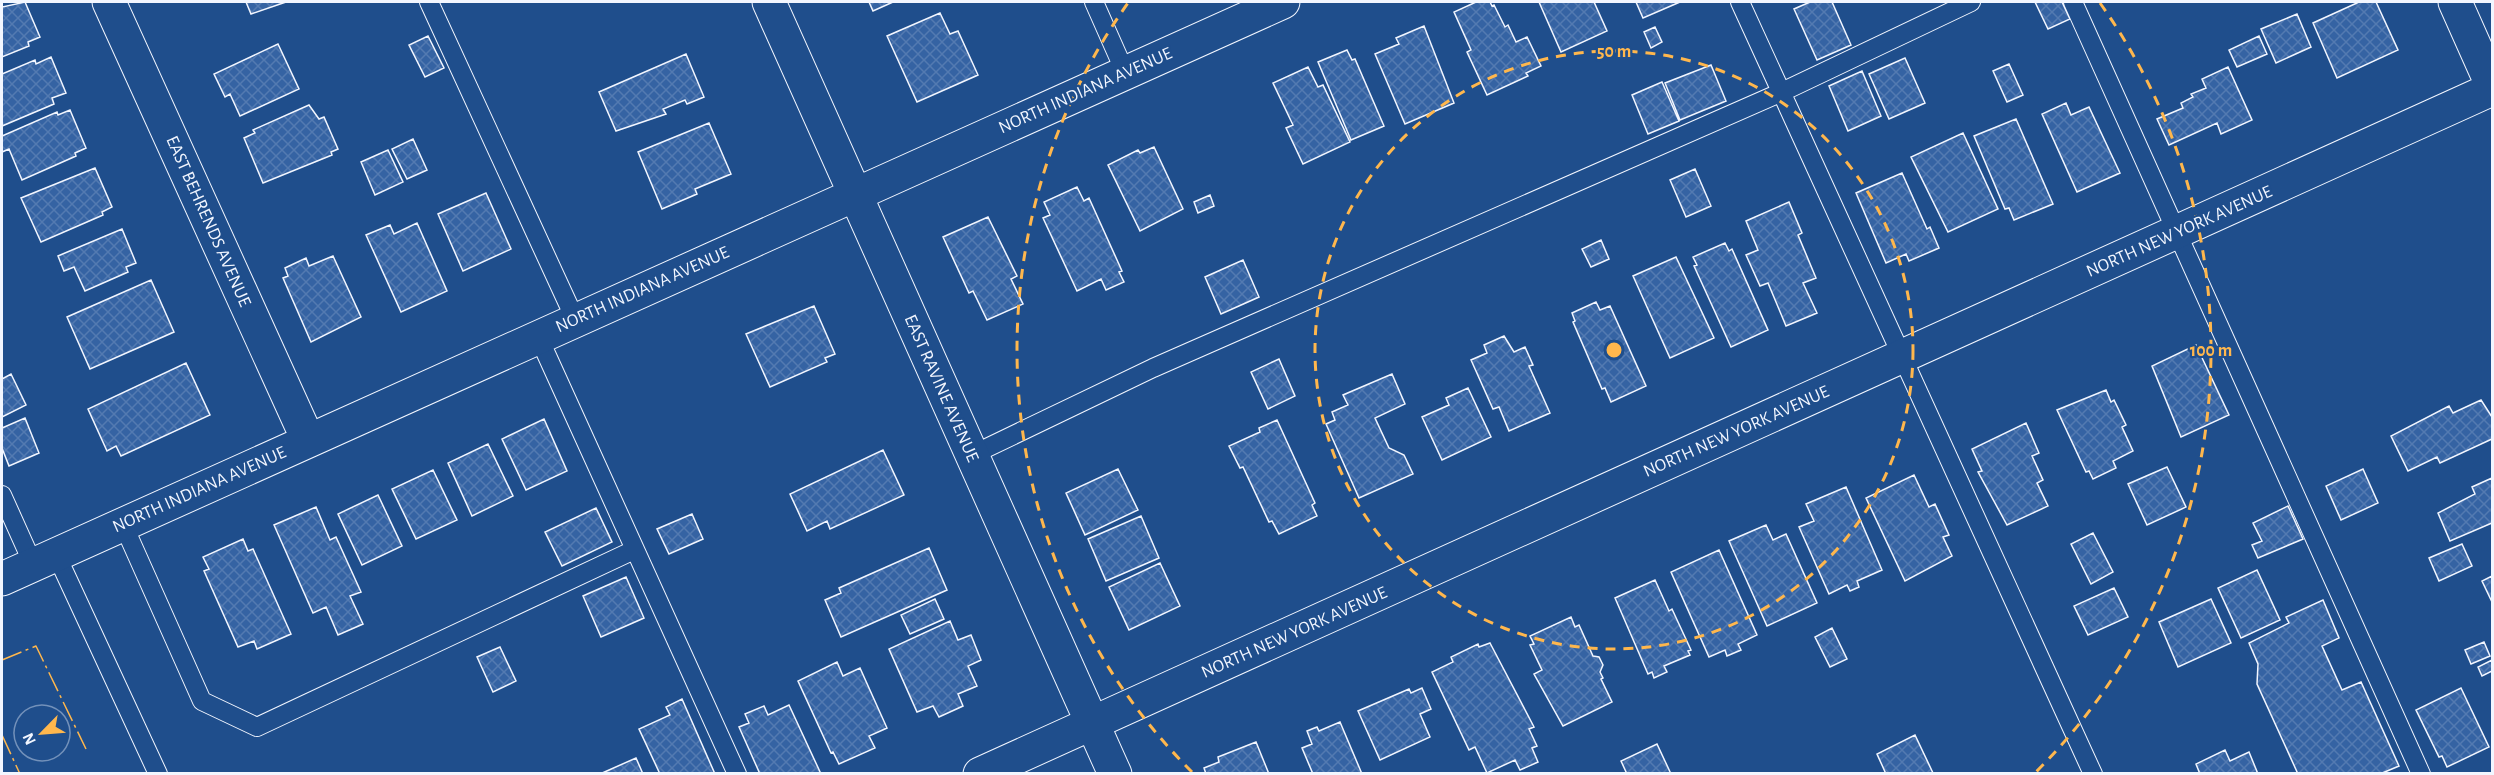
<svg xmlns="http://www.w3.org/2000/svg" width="2494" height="775" viewBox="0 0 2494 775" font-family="'Alegreya Sans',sans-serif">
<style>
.building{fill:url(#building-cross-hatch);stroke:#f2f6ff;stroke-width:1.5}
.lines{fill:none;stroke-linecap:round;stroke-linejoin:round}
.service-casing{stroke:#f2f6ff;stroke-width:20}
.minor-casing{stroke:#f2f6ff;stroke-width:35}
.service{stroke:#1f4e8c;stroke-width:18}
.minor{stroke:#1f4e8c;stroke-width:33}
.power{stroke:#ffb74d;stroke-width:1.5;stroke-dasharray:21 4.5 3 4.5;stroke-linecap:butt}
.ring{fill:none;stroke:#ffb74d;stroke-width:3;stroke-dasharray:10 8}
.labels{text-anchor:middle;stroke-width:4.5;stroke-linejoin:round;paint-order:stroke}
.street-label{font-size:18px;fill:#f2f6ff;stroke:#1f4e8c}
.centre{fill:#ffb74d;stroke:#1f4e8c;stroke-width:3}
.ring-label{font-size:18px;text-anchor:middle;font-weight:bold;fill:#ffb74d;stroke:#1f4e8c;stroke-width:4.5;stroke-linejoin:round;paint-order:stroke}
</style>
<defs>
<pattern id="building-cross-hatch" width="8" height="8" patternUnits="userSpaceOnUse" patternTransform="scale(1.5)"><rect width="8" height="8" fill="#3563a3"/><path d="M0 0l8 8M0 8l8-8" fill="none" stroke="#537ab1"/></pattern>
</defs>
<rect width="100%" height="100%" fill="#1f4e8c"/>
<path class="building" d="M25,2L40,37L28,42L29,46L2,57V7Z
M246,2H286L251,14Z
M869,2H893L873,11Z
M1476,2H1490L1492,6L1494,5L1505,27L1508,25L1516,42L1527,37L1541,66L1526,73L1528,76L1487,95L1467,52L1471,50L1454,12Z
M1539,2H1594L1607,31L1561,52Z
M1636,2H1680L1643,18Z
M1810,2H1832L1851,45L1817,60L1794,9Z
M2035,2H2062L2070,19L2048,29Z
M2359,2H2376L2398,50L2337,78L2313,23Z
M940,13L950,34L958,31L978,75L917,102L887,36Z
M2297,14L2311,47L2276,63L2261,29Z
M1424,26L1454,103L1405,124L1375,54L1399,44L1396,38Z
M1655,27L1662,42L1651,48L1644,32Z
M428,36L444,68L425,77L409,45Z
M2259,36L2267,54L2237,67L2229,50Z
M278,44L299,89L240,116L230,94L225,97L214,74Z
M1347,50L1352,60L1355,59L1384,126L1351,140L1318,62Z
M686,54L704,97L687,104L685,100L663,109L666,114L616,131L599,92Z
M51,57L66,93L52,98L54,104L2,126V74L35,60L36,64Z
M1905,58L1925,103L1889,119L1869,74Z
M2009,64L2023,95L2007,102L1993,71Z
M1711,65L1726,101L1680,120L1665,83Z
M1308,67L1318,87L1323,85L1350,142L1303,164L1286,128L1293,125L1273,83Z
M2228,67L2252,120L2221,134L2217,123L2169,145L2157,119L2183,108L2181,103L2193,97L2191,94L2206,88L2202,79Z
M1862,71L1881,116L1848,131L1829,86Z
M1662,82L1679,121L1648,134L1632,95Z
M2066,103L2071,115L2089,107L2120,173L2077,192L2042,114Z
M309,105L319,119L324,117L338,149L331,152L332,155L263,183L244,138L255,133L253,130Z
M70,110L86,148L75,153L76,156L22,180L9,149L2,152V136L57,112L58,115Z
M2016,119L2053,204L2014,220L2009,208L2005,209L1974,136Z
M709,123L731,174L695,189L697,194L662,209L638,152Z
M1963,133L1998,209L1948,232L1911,157Z
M413,139L427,170L407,179L392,149Z
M1154,147L1183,209L1140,231L1108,165L1138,150L1140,153Z
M388,150L403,182L375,195L361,162Z
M95,168L112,207L102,212L103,215L41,242L21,198Z
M1695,169L1711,206L1686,217L1670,180Z
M1902,173L1927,229L1930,227L1939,248L1909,261L1906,254L1886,263L1856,193Z
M1077,187L1084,201L1089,198L1122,271L1119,272L1124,282L1106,290L1101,279L1077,291L1043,218L1050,215L1044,202Z
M486,193L511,249L463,271L438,214Z
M1210,195L1214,206L1198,213L1194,202Z
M1789,202L1802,233L1798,235L1816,278L1803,283L1817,313L1786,326L1768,283L1760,286L1746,255L1758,250L1746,221Z
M988,217L1017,276L1011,279L1023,304L987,320L973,291L969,293L943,237Z
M417,223L447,291L401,312L366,235L390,225L394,234Z
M122,229L136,263L126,267L128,272L85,291L74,267L64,271L58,256Z
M1601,240L1609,259L1591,267L1582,249Z
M1725,243L1729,251L1732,249L1768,330L1731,347L1694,266L1697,265L1693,257Z
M333,256L361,317L311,342L283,278L288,276L285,268L306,258L309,266Z
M1676,257L1714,338L1670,358L1633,276Z
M1243,260L1259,297L1221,314L1205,277Z
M151,280L174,332L90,369L67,317Z
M1596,302L1600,310L1610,306L1646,386L1611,402L1605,388L1602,389L1573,322L1575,321L1572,313Z
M814,306L835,354L825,358L827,362L770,387L746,334Z
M1504,336L1514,352L1525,347L1533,365L1529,366L1550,413L1509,431L1499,407L1493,409L1471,360L1487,353L1484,345Z
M2196,345L2229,415L2181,437L2152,366Z
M1279,359L1295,396L1268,409L1251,372Z
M186,363L210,415L121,456L116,446L107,451L88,409Z
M11,374L26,405L2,417V379Z
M1392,374L1405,404L1375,418L1389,448L1404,455L1413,474L1359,498L1326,424L1335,420L1332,412L1348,405L1343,395Z
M1468,388L1491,437L1442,460L1422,417L1449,405L1446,398Z
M2106,390L2111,402L2114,400L2126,425L2122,427L2133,451L2113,461L2116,468L2093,479L2089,471L2086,472L2057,410Z
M2481,400L2492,417V439L2440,463L2437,457L2408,471L2391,436L2449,406L2453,413Z
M25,418L39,453L9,466L2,448V428Z
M544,419L567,471L526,490L502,439Z
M1277,420L1315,503L1312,505L1317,516L1279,534L1272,521L1269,522L1243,467L1240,468L1229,446L1260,432L1259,428Z
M2026,423L2039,453L2032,456L2043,480L2037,483L2048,506L2007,525L1978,472L1982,471L1972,449Z
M488,444L513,496L472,516L448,463Z
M883,450L904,495L830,529L827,521L807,531L790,494Z
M2167,467L2186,507L2147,525L2128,484Z
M1118,469L1138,510L1085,535L1066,493Z
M2363,469L2378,503L2341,520L2326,486Z
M433,470L457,520L416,539L392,489Z
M1914,475L1929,507L1935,504L1949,535L1943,537L1952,556L1905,581L1866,498Z
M2492,478V523L2450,541L2438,513L2475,494L2472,487Z
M1846,487L1882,570L1857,581L1859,587L1850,591L1847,585L1829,594L1799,527L1814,521L1806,504Z
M378,495L402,546L362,565L338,514Z
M2288,506L2303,539L2258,558L2252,545L2262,541L2253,523Z
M316,507L330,540L336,537L361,592L350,596L363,624L338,635L326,607L313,613L274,525Z
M596,508L612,542L562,566L545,532Z
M692,514L703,539L669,554L657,529Z
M1141,516L1159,558L1106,581L1088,539Z
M1766,525L1773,540L1786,534L1817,603L1767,626L1729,541Z
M2093,533L2113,572L2091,584L2071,544Z
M243,539L248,551L253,549L291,634L257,649L254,641L238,647L204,571L209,569L203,557Z
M2462,544L2472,566L2439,581L2429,558Z
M929,548L947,590L841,637L825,600L841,593L839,588Z
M1719,550L1757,635L1738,644L1741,650L1727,656L1725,650L1709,657L1671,572Z
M1160,563L1180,606L1129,630L1109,587Z
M2257,570L2280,620L2241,638L2218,588Z
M2492,576V602L2482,581Z
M626,577L644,618L601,637L583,596Z
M1655,580L1669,611L1672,609L1691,650L1688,651L1690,655L1664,666L1667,672L1654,678L1652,672L1648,674L1615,598Z
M2114,588L2128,617L2088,635L2074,606Z
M935,599L944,619L910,634L901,615Z
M2211,599L2231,643L2178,667L2159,622Z
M2323,600L2339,638L2322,646L2342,690L2361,682L2399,766L2380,774H2298L2257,684L2258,664L2249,643L2289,623L2286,617Z
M1571,617L1575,627L1579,625L1593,656L1599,657L1603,665L1600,672L1603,678L1601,679L1612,702L1563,726L1534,674L1542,670L1530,645L1534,644L1530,636Z
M950,621L958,640L971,635L981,660L968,666L977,686L958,694L963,706L939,717L933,706L917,712L889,649Z
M1832,628L1847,659L1830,667L1815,637Z
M2484,642L2490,656L2471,664L2465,650Z
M1490,643L1534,727L1529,729L1537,746L1532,748L1538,762L1520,770L1515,760L1487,773L1475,747L1469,750L1432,672L1453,662L1451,657L1478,644L1479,647Z
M500,647L516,681L493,692L477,657Z
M2492,660V671L2482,676L2478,667Z
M837,662L843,676L860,668L887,728L869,736L875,748L839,764L833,752L831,753L798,681Z
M1422,688L1431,709L1420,714L1430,737L1380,760L1358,711L1409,689L1411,693Z
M2461,688L2489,747L2447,767L2442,756L2439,757L2416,710Z
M682,699L715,774H660L639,729L670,715L666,707Z
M789,705L821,774H760L739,727L749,723L745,714L764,706L768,715Z
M1340,722L1362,774H1313L1302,748L1312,744L1307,731L1317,727L1319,731Z
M1915,735L1933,773L1886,774L1877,754Z
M1256,742L1269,774H1206L1204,768L1219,762L1218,757Z
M1657,744L1671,774H1627L1621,761Z
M2225,750L2230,761L2249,752L2258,774H2200L2196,764Z
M636,758L643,774H600Z"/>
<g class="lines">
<g class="service-casing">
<path id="service" d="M429,2L575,319
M1094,2L1125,72
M1740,2L2093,774
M2073,2L2421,774
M538,336L737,774
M972,455L1153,368L1782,92L1971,2
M2,495L33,564
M123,524L202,701L257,727L634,550
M56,554L158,774"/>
</g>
<g class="minor-casing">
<path id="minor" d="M109,2L308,440
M769,2L1115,774
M2455,2L2492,85
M2,579L1283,2
M980,774L2492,89"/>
</g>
<use href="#service" class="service"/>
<use href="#minor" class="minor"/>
<path class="power" d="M2,660L36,646L86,749
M2,735L20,774"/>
</g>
<g class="ring">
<circle cx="1614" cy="350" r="299"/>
<path d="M1192 772A597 597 0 0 1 1128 3M2100 3A597 597 0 0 1 2036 772"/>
</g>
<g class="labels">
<g class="street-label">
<text transform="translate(1085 90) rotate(-24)" y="6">NORTH INDIANA AVENUE</text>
<text transform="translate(209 221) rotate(66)" y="6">EAST BEHRENDS AVENUE</text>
<text transform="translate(2179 231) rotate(-24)" y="6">NORTH NEW YORK AVENUE</text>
<text transform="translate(642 289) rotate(-24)" y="6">NORTH INDIANA AVENUE</text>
<text transform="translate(942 388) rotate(66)" y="6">EAST RAVINE AVENUE</text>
<text transform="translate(1736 431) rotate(-24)" y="6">NORTH NEW YORK AVENUE</text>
<text transform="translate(199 489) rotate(-24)" y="6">NORTH INDIANA AVENUE</text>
<text transform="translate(1294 632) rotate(-24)" y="6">NORTH NEW YORK AVENUE</text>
</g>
</g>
<circle cx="1614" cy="350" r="9" class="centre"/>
<g class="ring-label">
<text x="1614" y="57">50 m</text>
<text x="2211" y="356">100 m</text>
</g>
<rect width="2494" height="775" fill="none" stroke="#f2f6ff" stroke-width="6"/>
<g transform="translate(42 733) rotate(245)"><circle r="28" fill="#1f4e8c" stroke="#7391ba" stroke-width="1.5"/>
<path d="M0-4.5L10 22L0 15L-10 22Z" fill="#ffb74d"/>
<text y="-9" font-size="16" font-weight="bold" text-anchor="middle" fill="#f2f6ff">N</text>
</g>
</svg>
